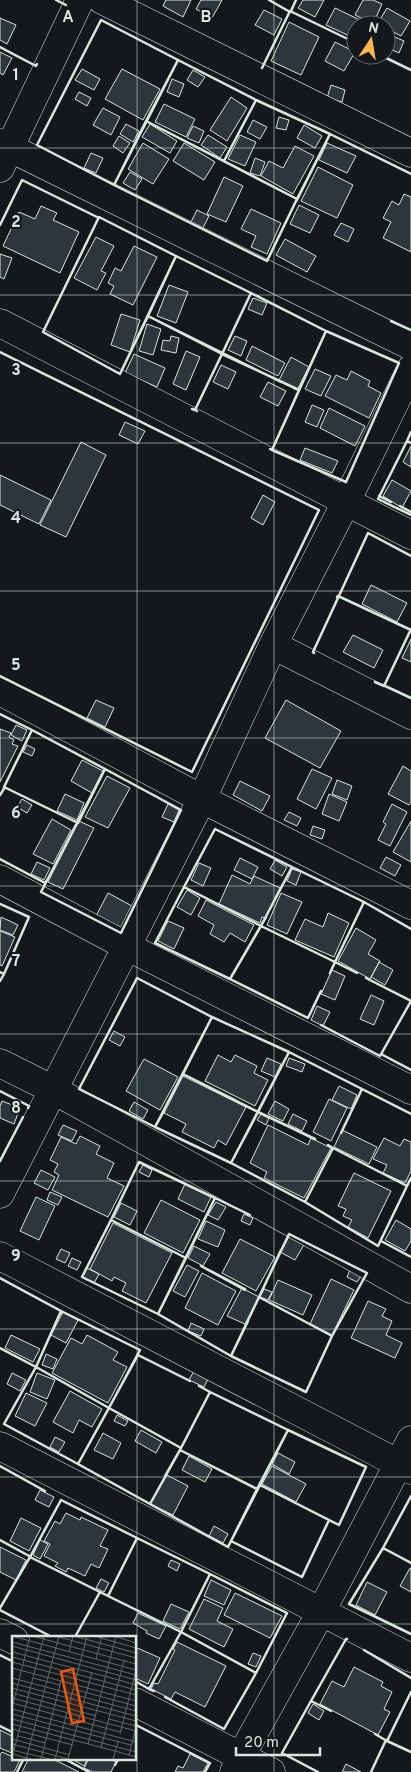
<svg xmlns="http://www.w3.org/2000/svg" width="411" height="1772" viewBox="0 0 411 1772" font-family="Overpass,sans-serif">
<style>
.building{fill:#2c363c;stroke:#d8e6dc}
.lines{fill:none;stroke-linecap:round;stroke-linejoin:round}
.minor-casing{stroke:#d8e6dc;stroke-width:29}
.minor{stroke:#14181c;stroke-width:28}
.wall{stroke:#d8e6dc;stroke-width:2.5}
.grid{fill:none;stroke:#d8e6dc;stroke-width:1;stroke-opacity:0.55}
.inset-road{fill:none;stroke:#626a69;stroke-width:1}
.view{fill:#e8590c;fill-opacity:0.15;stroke:#e8590c;stroke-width:2.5}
.inset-edge{fill:none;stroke:#d8e6dc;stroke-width:2.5}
.grid-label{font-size:16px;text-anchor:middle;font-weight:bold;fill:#d8e6dc;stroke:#14181c;stroke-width:4;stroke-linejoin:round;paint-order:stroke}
</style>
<rect width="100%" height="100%" fill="#14181c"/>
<path class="building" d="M166,0H191L183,17L163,6Z
M201,0H222L212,18L196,9Z
M303,0H324L315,17L298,8Z
M363,0H373L382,4L373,24L355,15Z
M335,8L364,22L363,25H356V39L326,25Z
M387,8L410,21L401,36L386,28V25L378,23Z
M264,10L282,19L274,35L255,25Z
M0,18L16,25L7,44L0,40Z
M289,22L319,37L301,75L271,61Z
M386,31L393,34L388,45L386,44Z
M395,37L404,41L399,53L390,49Z
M335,42L355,52L344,71L325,61Z
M0,52L12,58L3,75L0,73Z
M82,69L100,79L94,90L75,80Z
M122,69L160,89L143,120L105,99Z
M193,70L205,77L198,87L187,80Z
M172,79L184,84L179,97L167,92Z
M331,85L345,90L342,102L327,98Z
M79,92L91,98L87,106L75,99Z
M231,97L247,108L227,141L210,130Z
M164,104L195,119L186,137L155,122Z
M103,108L120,117L111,135L93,125Z
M279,117L289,120L286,130L276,128Z
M253,120L267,127L260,139L247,132Z
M126,124L139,131L133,142L120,134Z
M150,124L177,141L170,153L142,137Z
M304,125L322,136L315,148L297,138Z
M193,126L204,131L199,143L187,138Z
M208,135L227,147L220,158L201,145Z
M240,135L256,142L245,166L228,159Z
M119,136L130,143L123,153L113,146Z
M143,143L169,159L153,184L128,169Z
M184,143L215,162L204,180L173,161Z
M327,143L356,156L347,173L319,160Z
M295,146L314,156L293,194L261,176L269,161L283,168Z
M91,153L103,158L96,173L84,168Z
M255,158L265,162L260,176L250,173Z
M318,167L353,185L337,218L301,201Z
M130,172L142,179L135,190L123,183Z
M224,177L243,186L226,222L207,214Z
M404,194L411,197V252L383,238L391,222L383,218L392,201L399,205Z
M299,205L319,215L310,233L290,224Z
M41,206L57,213L53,220L79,232L60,273L3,246L19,212L35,219Z
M251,209L281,223L267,254L251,247L256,236L241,229Z
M197,210L209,216L203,228L191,222Z
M341,223L354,229L348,242L334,235Z
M96,237L114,246L101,271L106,273L97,290L74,278Z
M285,239L316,256L307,272L276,255Z
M134,246L157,257L133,305L110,294L114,286L108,283L115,268L121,271Z
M0,254L12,258L4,279L0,277Z
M169,285L188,292L176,323L157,316Z
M253,298L267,303L262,315L248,309Z
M121,314L140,320L130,352L111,345Z
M147,324L161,329L153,355L139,351Z
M171,336L179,338L176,353L161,350L163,340L170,341Z
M235,336L247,341L241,356L228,350Z
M252,346L285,363L278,376L246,360Z
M186,351L200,357L186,390L173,384Z
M134,354L165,368L157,387L125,373Z
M291,357L309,367L297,390L279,380Z
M221,365L236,372L228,389L213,382Z
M315,369L331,376L321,396L305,389Z
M351,371L370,381L368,386L381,393L369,418L325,396L336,375L347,380Z
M268,382L286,391L278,406L260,397Z
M312,405L324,410L317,427L305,422Z
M329,408L365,426L355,446L320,428Z
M125,422L145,431L138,444L119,435Z
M81,442L106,455L66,537L40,525Z
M411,446V467L403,462Z
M305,448L338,461L332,473L300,460Z
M0,475L51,500L39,524L0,505Z
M392,480L411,491L402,508L383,496Z
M263,495L275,502L263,525L251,518Z
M371,585L407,603L397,622L362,604Z
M353,635L383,650L374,668L343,652Z
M411,639V662L402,658Z
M96,700L114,708L105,727L87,718Z
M286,700L341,731L320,768L265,738Z
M16,725L27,730L22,741L11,735Z
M0,729L11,733L9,737L14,740L12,744L18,746L0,782Z
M27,745L35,749L32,756L23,752Z
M82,760L103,771L92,793L71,781Z
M403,766L411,771V802L409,805L388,794Z
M312,769L332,778L316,809L297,799Z
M107,776L130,788L108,828L85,817Z
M337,780L352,786L347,800L332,794Z
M240,781L270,796L262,811L233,795Z
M65,794L84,803L77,820L57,811Z
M329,794L347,802L339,821L322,814Z
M22,799L32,805L27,813L17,807Z
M168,804L179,810L174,822L162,817Z
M392,804L407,812L390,846L378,840L386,824L383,822Z
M289,812L301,818L297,826L284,820Z
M52,819L71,830L53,864L33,854Z
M79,821L94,828L63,889L48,882Z
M411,821V862L393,852Z
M313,826L325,830L322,839L310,835Z
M386,857L401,865L395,876L380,868Z
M240,858L258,867L252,879L234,870Z
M275,860L287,867L282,876L270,869Z
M37,862L50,868L44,880L31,874Z
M199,863L211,868L203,886L191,880Z
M292,869L301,872L296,885L287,881Z
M232,875L250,884L254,876L280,888L265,918L262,917L260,923L219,904Z
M187,890L200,898L191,915L177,907Z
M108,893L132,906L120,930L95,918Z
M281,893L302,902L287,934L267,925Z
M206,900L254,925L245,942L230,933L224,942L210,934L214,925L198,916Z
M328,913L349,923L334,957L295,940L305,919L323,927Z
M1,917L18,925L13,935L0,930Z
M168,921L184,928L174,949L158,941Z
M356,928L376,940L368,954L380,961L370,979L338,961Z
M0,931L15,937L2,966L0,965Z
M379,962L393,970L385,985L371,977Z
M332,970L345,976L335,1000L321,994Z
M371,995L384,1001L374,1025L360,1019Z
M317,1006L330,1012L323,1026L311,1020Z
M114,1031L125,1037L120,1046L109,1040Z
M218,1055L231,1062L235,1055L257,1066L254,1073L268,1080L255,1106L205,1081Z
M267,1058L281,1064L275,1077L261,1071Z
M289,1058L305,1064L302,1072L286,1066Z
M144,1059L178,1077L160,1110L126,1091Z
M183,1076L246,1107L226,1145L218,1140L214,1148L182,1132L186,1124L164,1113Z
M339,1086L357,1095L351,1109L332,1100Z
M329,1099L347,1108L331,1141L313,1132Z
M2,1101L20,1108L14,1124L0,1118V1106Z
M275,1101L289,1109L283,1121L268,1114Z
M134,1102L148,1110L143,1119L129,1111Z
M261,1114L269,1118L266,1125L257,1120Z
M293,1114L307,1121L302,1131L288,1124Z
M63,1125L77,1131L72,1141L58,1135Z
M268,1125L308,1145L311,1138L331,1148L304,1198L264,1178L267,1172L250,1163Z
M342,1130L377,1147L369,1164L334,1147Z
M80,1136L100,1146L96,1154L114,1163L107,1178L124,1186L108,1217L52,1190L59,1175L54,1172L58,1164L50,1160L61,1137L76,1144Z
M384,1138L400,1146L404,1139L411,1142V1171L405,1183L383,1173L387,1165L373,1159Z
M143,1165L152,1170L149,1177L139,1172Z
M41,1170L55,1177L48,1190L34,1183Z
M354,1173L391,1191L368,1238L348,1227L352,1220L343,1216L346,1209L338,1206Z
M185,1184L211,1197L204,1212L178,1199Z
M50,1192L62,1197L58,1205L47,1200Z
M36,1197L55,1206L39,1240L20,1231Z
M161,1200L200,1220L183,1253L144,1233Z
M216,1202L226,1207L218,1220L208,1215Z
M121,1203L137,1211L130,1225L114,1217Z
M244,1214L253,1218L250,1225L241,1221Z
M396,1220L411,1229V1241L405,1251L385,1240Z
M206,1221L225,1230L218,1247L198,1239Z
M113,1223L172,1253L146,1303L122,1291L126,1283L114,1277L112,1281L90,1269Z
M290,1235L305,1243L295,1260L280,1252Z
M240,1239L275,1257L256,1291L222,1273Z
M194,1246L210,1254L203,1266L188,1258Z
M61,1249L70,1253L65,1263L56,1259Z
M72,1258L81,1262L77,1270L68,1266Z
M187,1265L199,1271L185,1297L173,1291Z
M87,1268L99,1274L94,1283L82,1277Z
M350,1270L361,1276L357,1282L347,1277Z
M202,1273L236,1291L218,1325L185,1308Z
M331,1279L354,1290L332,1335L310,1324Z
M278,1280L312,1295L303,1315L269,1300Z
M242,1288L259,1297L245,1324L227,1316Z
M264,1289L272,1292L268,1300L260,1297Z
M368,1301L386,1309L382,1316L392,1321L386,1335L402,1343L395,1358L351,1338Z
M63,1312L78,1320L66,1343L51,1335Z
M191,1323L204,1329L201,1336L188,1331Z
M11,1335L40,1349L33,1362L5,1348Z
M87,1335L118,1352L113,1360L127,1367L108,1403L52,1373L71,1338L82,1344Z
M46,1354L57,1359L53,1369L42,1365Z
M195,1369L209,1377L204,1387L189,1380Z
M12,1373L26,1380L20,1391L7,1384Z
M37,1373L55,1380L47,1399L30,1392Z
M70,1391L102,1409L92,1427L79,1420L73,1433L53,1422Z
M26,1393L47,1403L35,1426L15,1416Z
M117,1415L128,1421L125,1426L114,1421Z
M141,1430L162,1442L156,1453L135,1441Z
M103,1433L121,1443L113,1459L94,1450Z
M55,1437L65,1442L59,1452L50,1447Z
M278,1453L295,1462L289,1474L272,1464Z
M189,1456L212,1469L205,1482L182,1470Z
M272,1466L306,1484L296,1502L262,1484Z
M167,1475L188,1486L173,1515L150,1504Z
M40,1490L54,1497L49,1507L35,1500Z
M66,1513L80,1520L81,1517L108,1530L100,1546L108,1549L99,1568L91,1564L85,1576L68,1568L66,1572L55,1566L58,1563L44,1556L50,1544L44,1541L55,1521L60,1524Z
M21,1518L41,1528L29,1551L10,1541Z
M214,1526L228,1534L223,1543L209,1536Z
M40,1540L48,1544L40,1559L33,1555Z
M0,1547L26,1560L16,1580L0,1572Z
M171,1560L180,1564L177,1571L168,1566Z
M410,1568H411V1592L400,1586Z
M101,1579L109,1583L104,1592L96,1588Z
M211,1580L231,1590L224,1605L204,1596Z
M367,1582L387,1592L375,1615L356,1605Z
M235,1593L282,1616L270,1638L224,1615Z
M204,1599L223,1608L217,1621L233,1629L224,1647L189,1629Z
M171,1604L189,1612L180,1629L163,1621Z
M138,1613L166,1626L159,1639L146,1633L147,1631L133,1623Z
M177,1642L226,1666L205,1707L175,1692L171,1699L151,1689L154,1683L158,1684L175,1650L173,1649Z
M135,1647L160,1658L148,1684L135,1678Z
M253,1653L261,1656L256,1667L248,1664Z
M354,1667L383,1682L381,1686L392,1692L384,1709L390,1712L378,1735L320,1704L332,1681L344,1687Z
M313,1704L324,1711L319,1720L308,1713Z
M0,1730L14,1737V1754L0,1748Z
M2,1752L20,1760L14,1772H0V1755Z
M190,1754L208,1763L203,1772H175L178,1766L183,1768Z
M29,1758H51L79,1772H22Z
M70,1758H88L84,1766Z
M89,1758H109L116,1762L111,1772H93L84,1768Z
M346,1764L361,1772H342Z"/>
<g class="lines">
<g class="minor-casing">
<path id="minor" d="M102,0L411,153
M0,143L411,346
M0,168L80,0
M0,323L411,535
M273,645L411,715
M0,691L202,799L411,905
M0,879L126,946L411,1090
M0,1063L52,1089L411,1289
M0,1194L202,799L273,645L346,502L411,369
M0,1256L411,1470
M0,1446L411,1658
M0,1633L14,1640
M135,1702L271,1772
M234,1772L241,1756L321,1612L411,1440"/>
</g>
<use href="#minor" class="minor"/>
<path class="wall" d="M56,0L66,5
M269,0L290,12
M291,11L296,0
M101,20L178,60L114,185L37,145Z
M0,47L36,66L37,64
M380,55L411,70
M178,60L256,100L224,161L146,121Z
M262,68L290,11L356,43
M256,100L330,134L297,199L224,161Z
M146,121L297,199L267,261L114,185Z
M297,200L330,134L411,174
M99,217L176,256L120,374L43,332Z
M0,225L22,180L99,218
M176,256L251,293L222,354L148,316Z
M251,293L326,331L299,390L222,354Z
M391,321L411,330
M326,331L399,363L346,482L272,450Z
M0,352L319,510L192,772L0,676
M120,374L148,316L281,382
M192,409L195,410L222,354
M197,411L195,410L222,354
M409,442L407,441L411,432
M411,443L407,441L378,499L411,515
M270,449L272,450L299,390L294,388
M380,495L379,496L391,502
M400,506L411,512
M337,597L338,596L411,630L410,632
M314,653L313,652L368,533L411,556
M375,682L384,686L411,629
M383,685L411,698
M0,714L32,730L31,732
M32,730L105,769L78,823L4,787Z
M105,769L181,810L121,933L41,892Z
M0,795L5,787
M215,829L292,867L261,926L184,887Z
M0,859L45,883L46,881
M184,887L261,926L230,979L155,943Z
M363,903L364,902L411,929
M0,904L29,917L4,974L0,972L4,974L0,981
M266,917L230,979L308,1018L321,991
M261,926L335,962L364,902L292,867L280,890
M261,926L335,962L330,973
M335,962L357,973
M137,978L212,1017L155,1127L79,1089Z
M212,1017L289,1052L258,1112L183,1074Z
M321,1025L380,1056L411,1001L366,978
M382,1053L381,1054L411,1070
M181,1077L183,1074L235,1100
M0,1091L29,1106L28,1108
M361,1091L362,1089L411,1114
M244,1105L314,1139
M164,1111L155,1127L231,1163L258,1112
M258,1112L315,1139
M328,1145L333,1148L305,1202L231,1163L289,1052L362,1089L341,1133
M333,1148L407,1186L378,1246L305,1202Z
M0,1161L23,1117
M139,1162L215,1198L186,1258L111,1220Z
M406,1185L407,1186L411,1178
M111,1220L186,1258L158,1314L82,1277Z
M289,1234L367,1273L332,1336L259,1297Z
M381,1241L411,1257
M201,1266L245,1290
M201,1266L245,1289
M0,1278L61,1311V1313
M262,1291L281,1250
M259,1297L332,1336L306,1392L231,1356Z
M61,1311L140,1350L109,1408L36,1367Z
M248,1321L231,1356L158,1314L215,1198L250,1215
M0,1348L36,1367L37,1365
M36,1367L109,1408L78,1464L4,1424Z
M210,1392L288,1430L257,1489L180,1450Z
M109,1408L181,1448L210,1392L199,1386
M109,1408L181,1448L165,1476
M288,1430L366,1467L339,1525L260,1485Z
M180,1450L257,1489L228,1547L150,1504Z
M0,1466L45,1491
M260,1485L329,1520L302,1577L231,1541Z
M61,1500L137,1538L108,1596L30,1557Z
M151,1502L150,1504L78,1464L138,1355L190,1381
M137,1538L210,1574L181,1632L108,1596Z
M0,1540L31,1557
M384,1549L383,1548L411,1496
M411,1563L383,1548L349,1604L411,1634
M210,1574L287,1613L256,1673L181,1632Z
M0,1608L30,1557L32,1558
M0,1610L52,1637
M75,1637L100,1592L181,1632L256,1673L224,1729L165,1697
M364,1650L411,1678
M0,1655L14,1662
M135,1681L149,1689
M154,1691L149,1689L181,1632
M313,1702L311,1701L282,1753L318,1772
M331,1711L311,1701L346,1639H347
M135,1724L136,1725L135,1728L136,1725L210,1763L205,1772
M0,1726L14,1733
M375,1734L387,1741L411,1692
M388,1740L387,1741L411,1752
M63,1758L89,1772
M115,1765L119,1758
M17,1772L24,1758
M371,1772L386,1740"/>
</g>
<path class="grid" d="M137,0V1772M274,0V1772M0,148H411M0,295H411M0,443H411M0,591H411M0,738H411M0,886H411M0,1034H411M0,1181H411M0,1329H411M0,1477H411M0,1624H411"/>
<g transform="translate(12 1636)">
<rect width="124" height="124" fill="#14181c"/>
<path class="inset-road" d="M0,0L124,34M20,0L124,28M43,0L124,22M62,0L124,17M82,0L124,12M102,0L124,7M0,6L124,39M0,10L124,44M0,16L107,44L89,112M57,16L61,0M0,21L124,54M84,23L90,0M112,24L107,44L124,49M0,26L124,59M0,32L124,65M0,42L124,75M21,42L48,49M0,47L124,80M0,52L124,85M61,53L124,70M4,58L84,80M0,62L124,95M0,67L108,96M0,72L18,0M0,73L124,106M0,78L119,109M0,83L124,116M97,83L124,90M0,88L103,115M0,93L61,109M108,98L124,34M6,100L33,107M0,103L58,119M0,108L56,123M76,108L104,0M0,114L38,123M2,114L32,0M103,115L124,121M0,118L19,123M117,119L124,91M14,123L47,0M29,123L49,45M43,123L75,0M56,123L80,36M101,123L106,106"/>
<path class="view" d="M61,33L72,85L60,87L49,36Z"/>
<rect width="124" height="124" class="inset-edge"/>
</g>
<g class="grid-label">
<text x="68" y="22">A</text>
<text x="206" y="22">B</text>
<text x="16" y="80">1</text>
<text x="16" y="227">2</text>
<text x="16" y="375">3</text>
<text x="16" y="523">4</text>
<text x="16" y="670">5</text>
<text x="16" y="818">6</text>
<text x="16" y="966">7</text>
<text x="16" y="1113">8</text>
<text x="16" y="1261">9</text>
</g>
<g transform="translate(371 40) rotate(12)"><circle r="24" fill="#14181c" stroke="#626a69"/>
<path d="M0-4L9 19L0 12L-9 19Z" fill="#ffb74d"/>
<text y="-8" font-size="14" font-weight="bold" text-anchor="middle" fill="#d8e6dc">N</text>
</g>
<path d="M236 1747v8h84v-8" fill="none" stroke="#d8e6dc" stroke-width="2.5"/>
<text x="244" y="1747" font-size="15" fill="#d8e6dc" stroke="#14181c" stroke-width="4" paint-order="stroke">20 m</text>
</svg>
